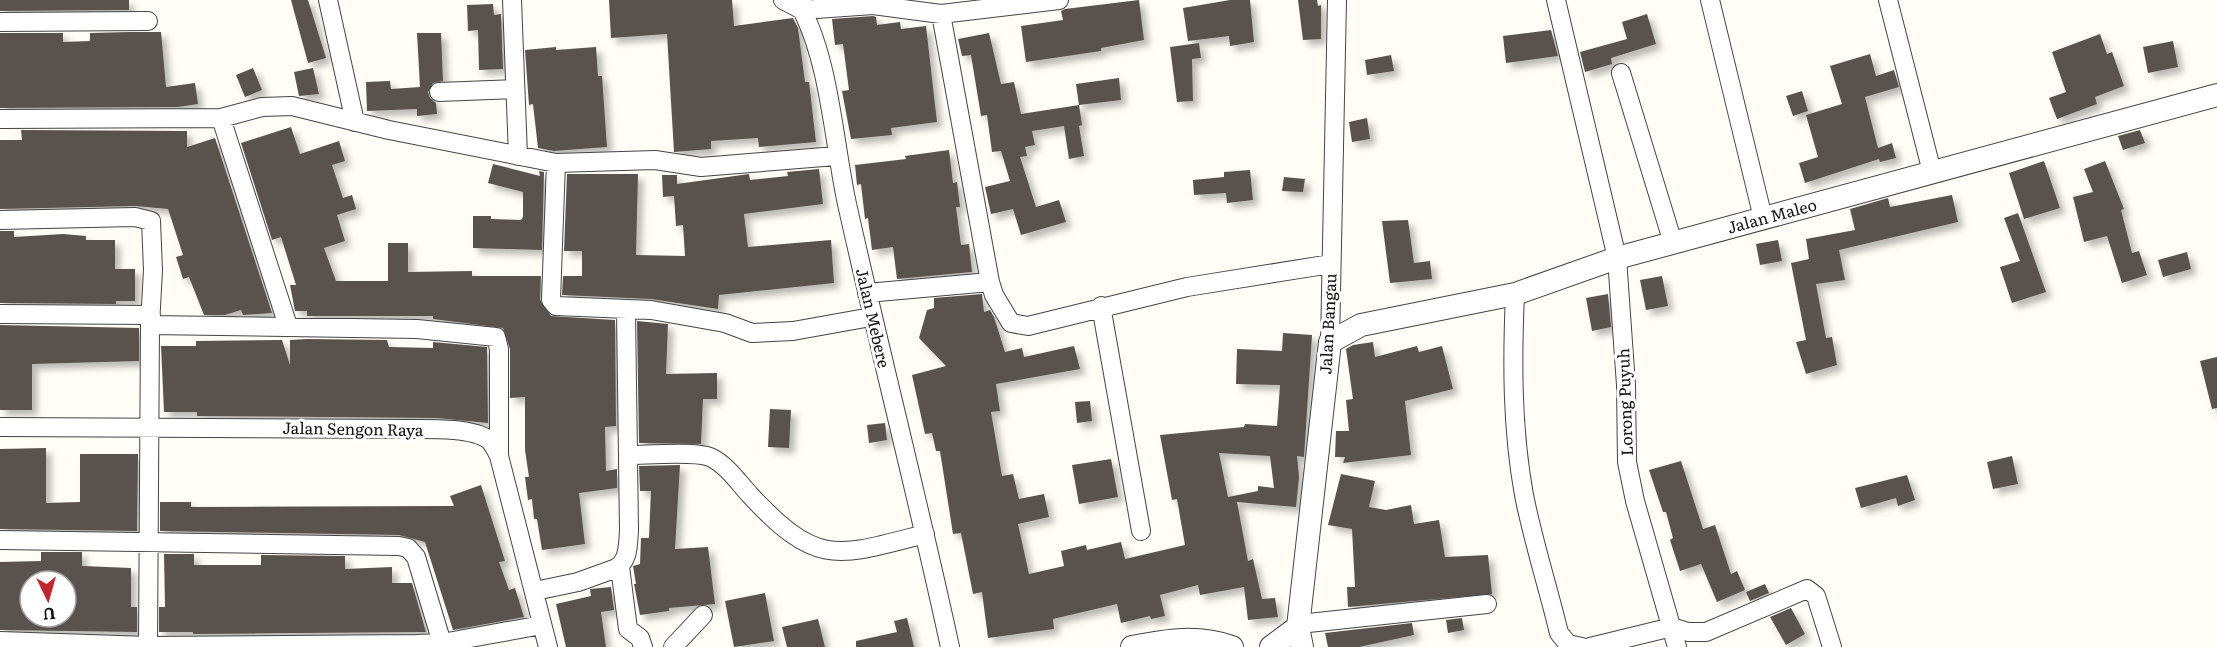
<svg xmlns="http://www.w3.org/2000/svg" width="2217" height="647" viewBox="0 0 2217 647" font-family="Literata,serif">
<style>
.building{fill:#5a524d;fill-rule:evenodd;filter:url(#shadow)}
.lines{fill:none;stroke-linecap:round;stroke-linejoin:round}
.minor-casing{stroke:#444;stroke-width:20}
.tertiary-casing{stroke:#444;stroke-width:24}
.minor{stroke:#fff;stroke-width:18}
.tertiary{stroke:#fff;stroke-width:22}
.labels{text-anchor:middle;stroke-width:6;stroke-linejoin:round;paint-order:stroke}
.street-label{font-size:16px;fill:#111;stroke:#fff}
</style>
<defs>
<filter id="shadow"><feDropShadow dx="5.5" dy="5.5" stdDeviation="3" flood-color="#0004"/></filter>
</defs>
<rect width="100%" height="100%" fill="#fffdf5"/>
<path class="building" d="M0,0H129V10L0,11Z
M291,0H308L326,58L308,63Z
M609,0H732L734,26L793,18L798,28L805,82H809L816,142L759,147L758,138L711,141V149L674,152L667,34L611,38Z
M1139,0L1144,40L1101,48V51L1026,62L1021,26L1063,20L1061,11L1065,9Z
M1230,0H1250L1254,42L1230,46L1229,36L1188,41L1183,8Z
M1298,0H1317L1318,6L1321,5V39L1303,40Z
M493,4L494,15L501,14L503,69L479,70L478,30L468,31L467,5Z
M1647,14L1656,44L1611,58L1612,64L1585,72L1580,52L1627,39L1622,22Z
M873,16L876,17L877,25L900,22L901,29L926,26L937,122L891,128L892,135L851,139L842,91L849,90L843,44L835,45L832,19Z
M1551,30L1558,56L1506,63L1503,36Z
M130,32H161L166,87L195,83L198,104L178,107L0,108V33H63V42L90,41V33Z
M417,33H441L443,81L433,83L428,92L430,98L436,103L437,114L417,116V109L367,111L366,82L390,81L391,89L420,87Z
M989,33L1001,84L1014,82L1021,114L1079,105L1082,125L1079,126L1084,156L1069,159L1064,126L1032,131L1035,145L1025,147L1027,156L1020,157L1036,207L1059,200L1066,222L1021,235L1013,209L991,214L985,187L1010,181L1001,151L992,152L987,115L981,116L971,55L962,56L958,39Z
M2100,34L2107,54L2112,52L2124,86L2095,97L2097,104L2057,119L2049,98L2066,92L2052,52Z
M2173,41L2178,67L2148,73L2143,47Z
M1199,43L1201,58L1192,59L1193,101L1177,102L1170,47Z
M556,47V50L596,47L598,76H602L607,147L554,151L538,148L533,104L529,105L525,50Z
M1870,54L1876,76L1894,70L1899,87L1865,97L1878,148L1892,143L1896,158L1880,162L1879,159L1805,183L1799,163L1818,157L1806,115L1842,104L1830,66Z
M1391,55L1394,71L1367,75L1365,60Z
M253,68L262,90L245,97L236,75Z
M313,68L319,94L299,96L294,72Z
M1119,78L1121,100L1079,105L1076,84Z
M1802,91L1808,111L1793,116L1786,96Z
M1367,118L1370,139L1352,142L1349,122Z
M291,127L300,154L339,141L345,161L332,165L343,198L352,195L356,209L337,215L345,241L324,248L336,281H388V243H408V272L472,271V276H541L540,300L551,316L615,320L616,426L605,427L606,471L617,469V488L579,493L585,544L542,550L537,519H534L532,499L528,500L525,477H529L525,450V397L510,398V349L503,328L433,319V316H307V311H295L290,285H296L281,237L272,240L241,143Z
M21,130L187,131V147L215,138L272,313L243,315L241,310L225,315H204L189,277L183,279L176,257L183,255L168,209L135,206L0,209V140H22Z
M2140,130L2145,143L2123,150L2118,136Z
M949,150L953,183L957,182L960,207H956L961,245L969,244L972,272L897,279L893,247L872,250L868,218L865,219L861,184L857,185L855,165L906,159L905,156Z
M2044,161L2060,208L2024,219L2009,173Z
M2105,161L2124,209L2121,210L2132,253L2139,251L2147,275L2122,283L2107,236L2084,242L2073,197L2093,192L2084,169Z
M493,164L540,176L539,171L544,172L542,250L473,248V216H491V219L521,220L523,217V192L488,183Z
M819,169L823,204L744,214L748,247L831,240L834,283L719,295L718,309L651,299L562,295L563,276H582V251H564L567,174H638L636,255L685,256L683,225L676,226L674,196L663,197L662,175H677V184L749,174L750,180L788,176L787,172Z
M1250,170L1253,200L1227,203L1226,193L1194,195L1193,180L1224,177V172Z
M1284,177L1305,179L1303,192L1282,191Z
M1952,195L1958,222L1839,250L1845,280L1816,284L1826,338L1832,337L1837,365L1806,374L1796,342L1806,340L1791,263L1809,259L1806,239L1855,230L1850,209L1888,198L1890,207Z
M2018,213L2046,292L2012,303L2000,267L2020,261L2004,218Z
M1408,220L1414,263L1430,261L1432,279L1390,283L1382,221Z
M0,231H14V237L63,234L86,236V240H115V269H135V301H116V304L0,303Z
M1778,240L1782,261L1760,265L1756,244Z
M2187,252L2191,269L2163,277L2158,260Z
M1662,276L1668,306L1646,310L1640,280Z
M982,294L984,312L990,310L994,317L1005,352L1022,348L1024,357L1074,346L1080,369L996,384L1000,411L991,412L1002,476L1013,474L1019,499L1044,494L1049,517L1018,524L1029,574L1064,566L1061,551L1086,545L1087,550L1121,542L1125,559L1185,545L1177,499L1172,500L1160,435L1244,427L1245,424L1277,426L1280,385L1236,384L1237,349L1282,351L1283,333L1312,335L1304,457L1297,456L1299,477L1296,507L1237,502L1248,561L1253,559L1262,599L1275,598L1278,617L1248,620L1244,587L1200,595L1198,585L1160,595L1165,616L1151,619L1150,616L1121,623L1117,604L1053,619L1054,629L988,638L982,592L973,594L961,533L953,534L940,451H936L932,433L925,434L912,375L946,366L919,338L927,310L934,308V298ZM1219,453L1270,456L1274,488L1258,486V491L1228,497Z
M1608,294L1611,327L1592,331L1586,298Z
M637,321L668,324L666,374L717,373V399H703L701,444L639,443Z
M0,325L139,328V361L32,364V410H0Z
M307,339L387,340L389,347L433,348V342L487,347L488,423L437,418L197,416V412H164L161,346H196V341L282,340L290,365V340Z
M1373,342L1375,357L1417,346L1419,352L1442,346L1453,389L1405,401L1411,455L1343,463L1345,457H1335L1336,431H1349L1346,400L1353,399L1346,349L1353,345Z
M2217,357V408L2212,409L2200,361Z
M1090,401L1092,421L1077,423L1075,402Z
M770,409L791,410L789,448L768,447Z
M885,423L887,440L869,443L867,425Z
M46,448V503L80,502V454H138L137,531L0,529V449Z
M2012,456L2018,484L1993,489L1987,462Z
M1111,459L1118,497L1079,504L1072,465Z
M1681,461L1703,529L1715,525L1731,574L1737,571L1745,590L1717,602L1701,564L1680,571L1670,540L1673,538L1666,512H1663L1649,470Z
M680,465L675,549L708,547L715,604L669,608V611L640,615L634,584H636L633,566L640,564L641,538H649L651,491H640L639,466Z
M1341,474L1375,481L1369,507L1386,510L1411,505L1414,524L1439,520L1445,557L1488,555L1492,594L1348,607L1347,587H1355L1352,529L1328,525Z
M1907,475L1915,500L1898,506L1896,498L1861,508L1855,488Z
M481,485L505,561L499,562L509,590L515,588L524,617L453,630L425,542L399,535L160,531V502H191V507L454,506L450,496Z
M41,552H82V566L131,568V607H137V632L0,630V562L41,561ZM30,581H66V617H30Z
M164,554H194V565H261V555L345,556V569L392,567V583H412L426,632L193,634V632H159V607H165Z
M1765,584L1769,593L1750,601L1746,592Z
M611,587L614,610L601,612L606,647H566L556,604L591,596L590,589Z
M765,593L774,641L734,647L725,601Z
M1791,608L1805,634L1786,645L1770,617Z
M907,618L914,647H856V641L897,632L894,621Z
M1462,618L1464,630L1448,633L1446,620Z
M818,619L825,647H787L782,627Z
M1412,623L1414,635L1359,647H1328L1325,633Z"/>
<g class="lines">
<g class="minor-casing">
<path id="minor" d="M328,0L355,122
M512,0L518,156
M783,0L802,10C830,64 834,144 847,204C880,352 918,499 950,647
M1556,0L1617,258L1626,385L1627,462L1635,501L1677,647
M1710,0L1763,218
M1888,0L1932,172
M802,1V10L873,5L941,14L1059,0
M941,14L990,282L994,295L1011,323L1028,326L1187,287L1331,264
M0,22L148,21
M1621,73L1673,243
M439,92L514,89
M221,118L288,326
M0,119L221,118L262,107L292,106L389,130L556,163L655,160L701,167L836,156
M556,163L551,300L556,306L651,310L725,323L752,333L793,331L871,317
M0,220L135,217L151,221L153,270L150,325L148,647
M867,293L990,282
M1515,294C1512,362 1512,429 1524,495C1533,541 1548,587 1559,633L1568,644L1582,647
M1101,306L1141,531
M0,314L151,315
M150,325L417,329L496,337L499,349V456
M1330,342L1337,0
M0,427L405,429C426,429 472,427 489,440C493,444 496,450 499,456L548,647
M628,455C647,455 695,451 710,457C726,464 739,483 750,495C817,567 836,557 925,534
M0,540L399,546L408,548L416,557L442,643
M620,567L628,629L640,638L643,647
M535,591L578,582L614,569C629,563 628,544 629,530L626,310
M1299,624L1487,604
M0,641L148,646L416,644L442,643L542,625
M673,647L703,615
M1590,647L1672,627L1688,632H1706L1807,589L1816,596L1832,647"/>
</g>
<g class="tertiary-casing">
<path id="tertiary" d="M1132,647C1167,640 1198,635 1232,647
M1271,647L1298,627
M1302,647L1298,627L1330,342L1361,325L1515,294L1617,258L2217,95"/>
</g>
<use href="#minor" class="minor"/>
<use href="#tertiary" class="tertiary"/>
</g>
<g class="labels">
<g class="street-label">
<text transform="translate(1772 216) rotate(-15)" y="6">Jalan Maleo</text>
<text transform="translate(873 318) rotate(77)" y="6">Jalan Mebere</text>
<text transform="translate(1328 324) rotate(-87)" y="6">Jalan Bangau</text>
<text transform="translate(1625 402) rotate(-92)" y="6">Lorong Puyuh</text>
<text transform="translate(353 429) rotate(1)" y="6">Jalan Sengon Raya</text>
</g>
</g>
<g transform="translate(48 599) rotate(175)"><circle r="28" fill="#ffffff" stroke="#a0a0a0" stroke-width="1.5"/>
<path d="M0-4.5L10 22L0 15L-10 22Z" fill="#c4262e"/>
<text y="-9" font-size="16" font-weight="bold" text-anchor="middle" fill="#111111">U</text>
</g>
</svg>
